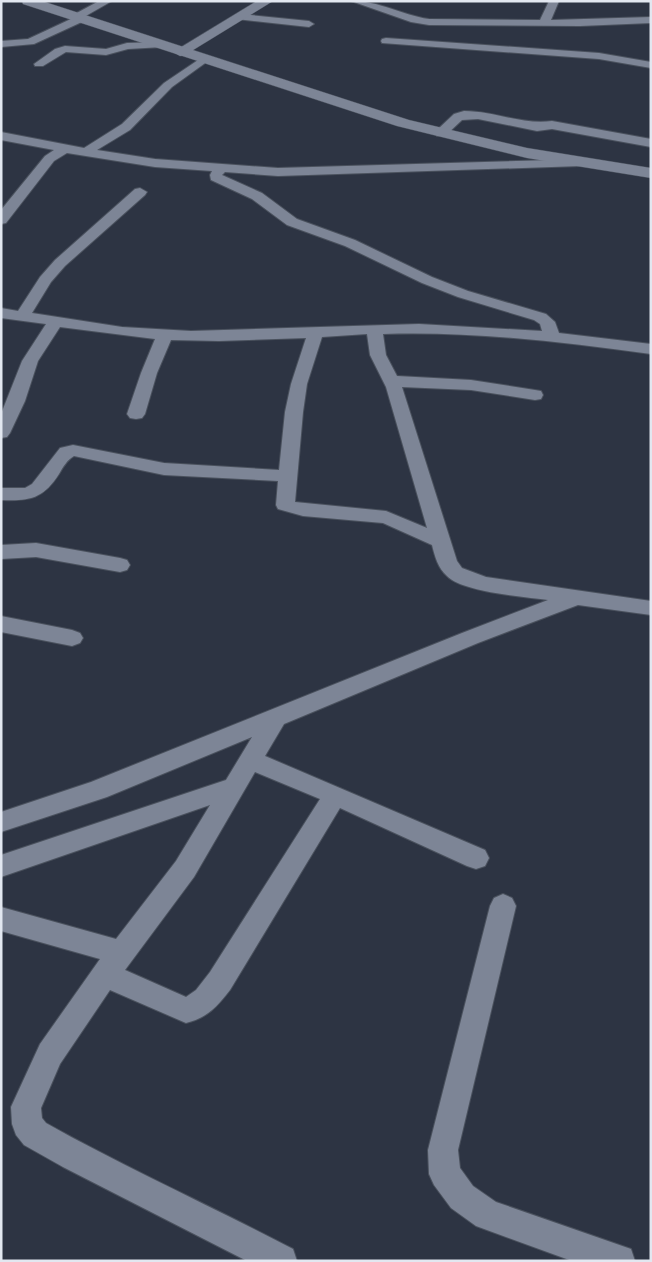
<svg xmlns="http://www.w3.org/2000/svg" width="652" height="1262" viewBox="0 0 652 1262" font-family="'IBM Plex Sans',sans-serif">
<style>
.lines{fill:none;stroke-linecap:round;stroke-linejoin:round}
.minor-casing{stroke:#4a515d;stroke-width:2}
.tertiary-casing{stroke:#4a515d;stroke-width:1}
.secondary-casing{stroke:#4a515d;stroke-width:1}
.minor{fill:#7d8596;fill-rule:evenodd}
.tertiary{fill:#7d8596;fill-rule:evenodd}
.secondary{fill:#7d8596;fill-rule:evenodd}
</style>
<rect width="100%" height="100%" fill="#2d3443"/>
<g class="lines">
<g class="minor-casing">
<path id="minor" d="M99,1H112L84,17V21L34,44L1,47V41L28,39L73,18V15Z
M351,1C381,1 401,15 429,19L540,20L549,1H559L551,20L651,17V23L580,26L429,25L411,22Z
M240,14L309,21L314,24L309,27L236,19V15Z
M386,38L599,53L651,62V68L599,59L382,43L381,41L382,39Z
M159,42L164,45L163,47L128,49L106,55L66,52L43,66H35L34,64L55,49L65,46L106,49L127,43Z
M204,56L209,59L208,61L172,87L130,130L97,150L155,159L278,168L586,159L587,162L586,165L581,166L278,176L225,172L222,175L262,193L297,219L355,240L432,277L468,291L546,314L555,322L559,333L651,344V354C562,342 472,331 383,334L386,355L397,376L471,380L535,390L541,391L543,395L541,399L535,400L471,390L402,387L457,561L462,568L486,577L651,601V615L578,605L478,643L284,724L265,756L485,850L489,858L485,866L476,869L467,866L340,808L230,990C217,1007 207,1018 186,1023L110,990L60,1064L41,1108L42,1118L46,1123C126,1168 211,1206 293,1249L297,1261H247L63,1167L24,1145L16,1135L12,1124L11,1107L40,1044L100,959L1,931V907L116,939L176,861L210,805L1,877V855L226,780L252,737L107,797L1,832V812L91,782L462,633L548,600C526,597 462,592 447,576C438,568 435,557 432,545L383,523L303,516L278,509L276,505L278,481L164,475L74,456C67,460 63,467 59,474C43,499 30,501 1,500V488H25L32,484L60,448L73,445L164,463L279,470L285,412L291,384L306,338L219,341L171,340L157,373L145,414L142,418L136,419L130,418L127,414L141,373L155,339L60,327L38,361L25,401L10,433L7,437L1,438V414L22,361L46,324L1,318V308L18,311L40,277L55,260L135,189L140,188L147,192L145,195L65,266L51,282L32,313L122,327L191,331L419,324L542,331L540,324L534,320L458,297L422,283L345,246L287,225L252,199L211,180L210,175L212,171L155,167L67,153L54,161L6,223L1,224V210L45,156L54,150L1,140V132L84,148L122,124L164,83ZM367,334L370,355L386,387L427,528L386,511L295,502L303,412L307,384L322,337ZM255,772L320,799L210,972L196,990L186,997L125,970L194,877Z
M464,111C494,111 522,125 552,121L651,139V147L552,129L537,131L478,119L462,120L445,136H437L435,133L437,130L454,114Z
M36,543L120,558L127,560L130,565L127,570L120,572L36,557L1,559V545Z
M1,616L72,630L80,633L83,638L80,643L72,646L1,632Z
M503,894L512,898L516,906L458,1150L460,1168L473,1186L496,1202L631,1249L635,1261H572L476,1226L451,1208L434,1185L429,1174L428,1150L490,906L494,898Z"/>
</g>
<g class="tertiary-casing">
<path id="tertiary" d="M257,1H273L185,55L180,56L173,52Z"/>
</g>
<g class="secondary-casing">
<path id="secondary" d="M22,1H42L409,120L527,148L651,168V178L527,158L397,126L23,4Z"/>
</g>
<use href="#minor" class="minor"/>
<use href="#tertiary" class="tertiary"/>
<use href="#secondary" class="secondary"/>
</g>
<rect width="652" height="1262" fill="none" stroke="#e2e7f0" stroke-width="5"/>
</svg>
